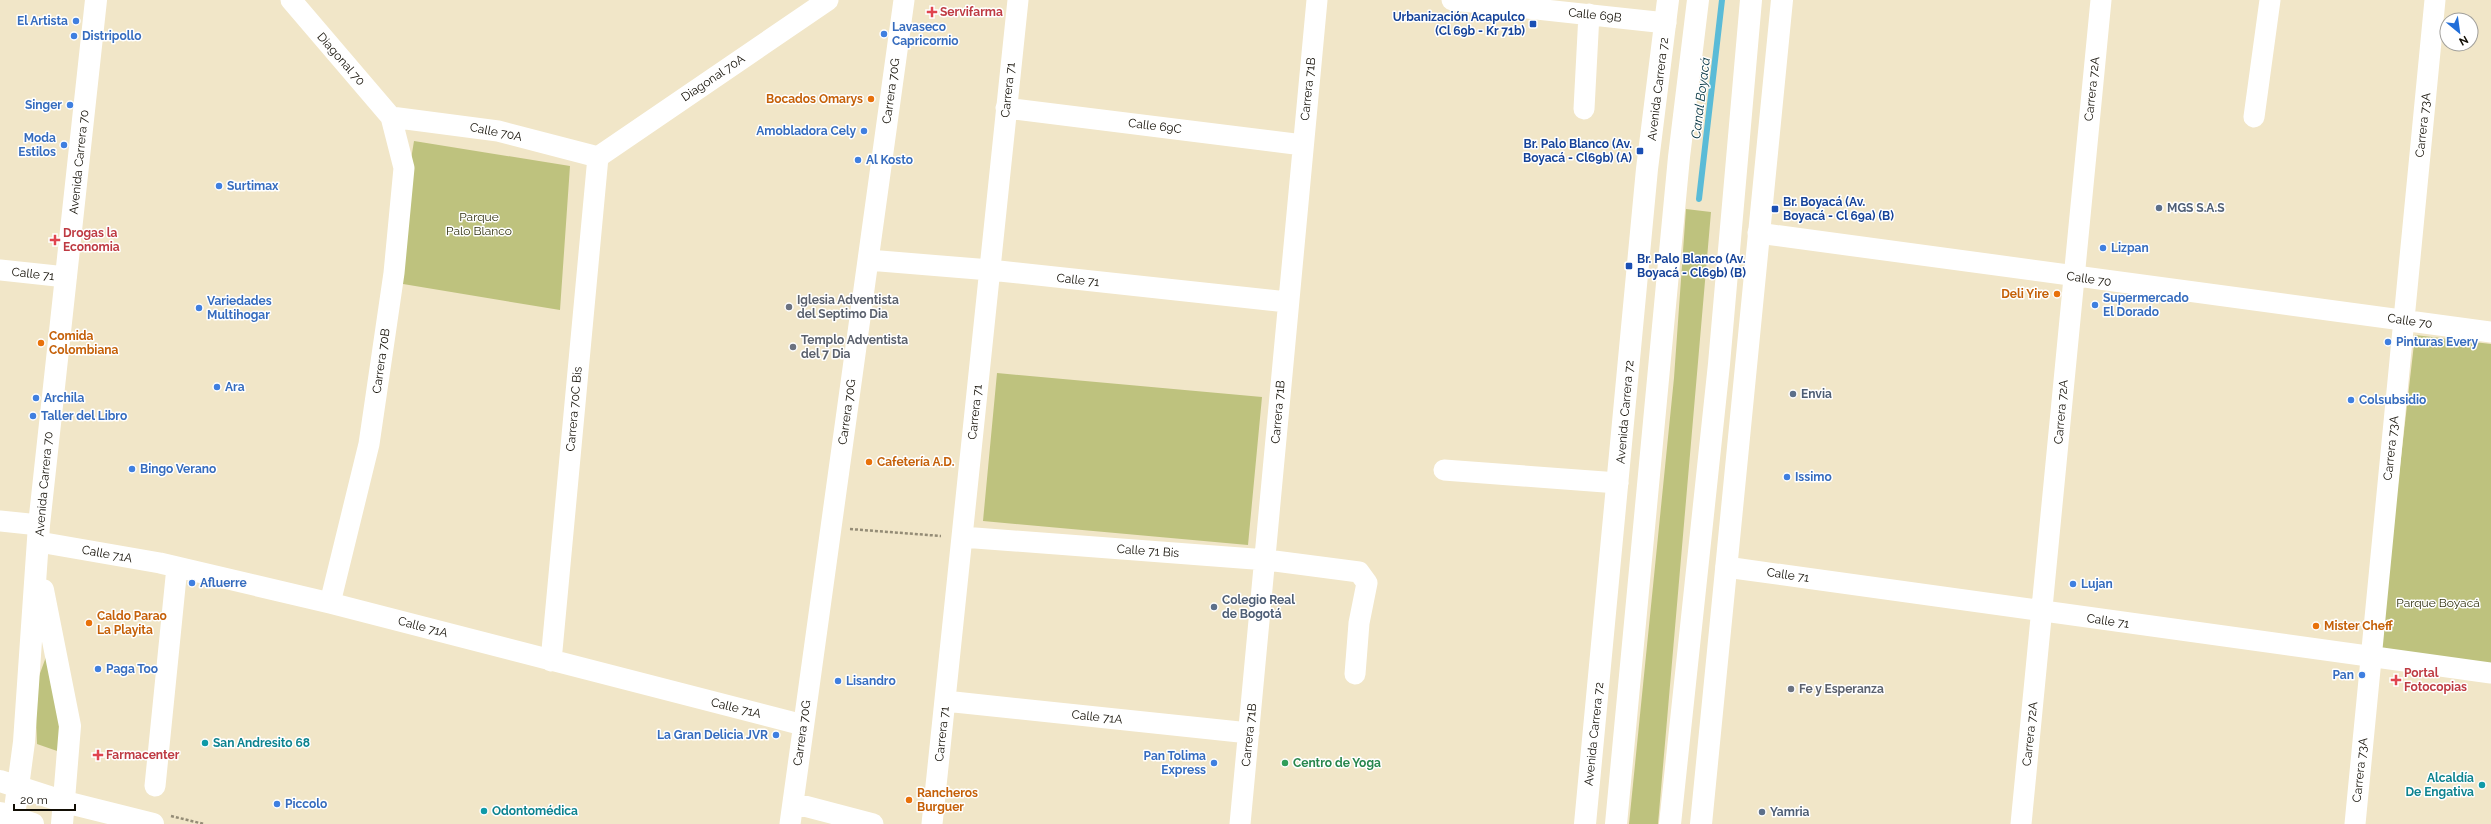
<svg xmlns="http://www.w3.org/2000/svg" width="2491" height="824" viewBox="0 0 2491 824" font-family="Raleway,sans-serif">
<style>
.green{fill:#bec27e}
.lines{fill:none;stroke-linecap:round;stroke-linejoin:round}
.stream{stroke:#5abbd7;stroke-width:6}
.path{stroke:#948c76;stroke-width:2.5;stroke-dasharray:3 2;stroke-linecap:butt}
.minor{stroke:#fff;stroke-width:21}
.major{stroke:#fff;stroke-width:22}
.highway{stroke:#fff;stroke-width:22}
.health-dot{fill:#e0444e;stroke:#fff;stroke-width:1.5}
.shop-dot{fill:#3f7fe0;stroke:#fff;stroke-width:1.5}
.transit-dot{fill:#1a4fb4;stroke:#fff;stroke-width:1.5}
.food-dot{fill:#e8710a;stroke:#fff;stroke-width:1.5}
.service-dot{fill:#5c6f8a;stroke:#fff;stroke-width:1.5}
.worship-dot{fill:#6b7280;stroke:#fff;stroke-width:1.5}
.culture-dot{fill:#0f9aa8;stroke:#fff;stroke-width:1.5}
.leisure-dot{fill:#2e9e5b;stroke:#fff;stroke-width:1.5}
.labels{text-anchor:middle;stroke-width:3;stroke-linejoin:round;paint-order:stroke}
.health-label{font-size:12px;font-weight:bold;fill:#be3a42;stroke:#fff;text-anchor:start}
.street-label{font-size:12px;fill:#120e05;stroke:#fff}
.transit-label{font-size:12px;font-weight:bold;fill:#164399;stroke:#fff;text-anchor:end}
.shop-label{font-size:12px;font-weight:bold;fill:#366cbe;stroke:#fff;text-anchor:start}
.food-label{font-size:12px;font-weight:bold;fill:#c56008;stroke:#fff;text-anchor:start}
.service-label{font-size:12px;font-weight:bold;fill:#4e5e75;stroke:#fff;text-anchor:start}
.park-label{font-size:12px;fill:#30310f;stroke:#fff}
.worship-label{font-size:12px;font-weight:bold;fill:#5b616d;stroke:#fff;text-anchor:start}
.culture-label{font-size:12px;font-weight:bold;fill:#0d838f;stroke:#fff;text-anchor:start}
.leisure-label{font-size:12px;font-weight:bold;fill:#27864d;stroke:#fff;text-anchor:start}
.water-label{font-size:13px;font-style:italic;fill:#03333f;stroke:#fff}
</style>
<rect width="100%" height="100%" fill="#f1e6c8"/>
<path class="green" d="M414,141L570,166L560,310L391,282Z
M1686,209L1711,212L1658,824H1629L1674,378Z
M2415,335L2491,344V664L2379,651Z
M997,373L1262,397L1248,545L983,521Z
M50,646L62,729L60,752L37,744L36,718L39,676Z"/>
<g class="lines">
<path class="stream" d="M1699,199L1722,0"/>
<path class="path" d="M850,529L941,536
M171,816L204,824"/>
<path class="minor" d="M291,0L391,117L404,168L394,273L369,444L330,603
M1452,0L1666,23
M1006,108L1303,145
M1584,109L1589,14
M391,117L498,131L598,157
M2254,117L2270,0
M598,157L828,0
M1758,233L2491,332
M868,260L990,270L1287,302
M0,270L66,277
M1444,470L1618,483
M0,521L39,525
M962,537L1267,560L1359,572L1367,583L1359,623L1355,674
M39,542L160,563L330,603L803,725
M1726,567L2491,673
M551,661L598,157
M945,701L1249,733
M155,786L177,567
M793,803L873,824
M790,824L904,0
M932,824L1018,0
M1240,824C1267,549 1290,275 1317,0
M2021,824L2101,0
M2355,824L2435,0"/>
<path class="major" d="M43,590L70,726L62,824
M0,781L65,802L153,824
M0,813L33,824
M13,824L24,742L39,525L96,0"/>
<path class="highway" d="M1585,824L1647,169L1668,0
M1616,824L1679,157L1698,0
M1670,824L1719,364L1751,0
M1701,824L1782,0"/>
</g>
<g class="health-dot">
<path d="M930 6h4v4h4v4h-4v4h-4v-4h-4v-4h4z"/>
<path d="M53 234h4v4h4v4h-4v4h-4v-4h-4v-4h4z"/>
<path d="M2394 674h4v4h4v4h-4v4h-4v-4h-4v-4h4z"/>
<path d="M96 749h4v4h4v4h-4v4h-4v-4h-4v-4h4z"/>
</g>
<g class="shop-dot">
<circle cx="76" cy="21" r="4"/>
<circle cx="884" cy="34" r="4"/>
<circle cx="74" cy="36" r="4"/>
<circle cx="70" cy="105" r="4"/>
<circle cx="864" cy="131" r="4"/>
<circle cx="64" cy="145" r="4"/>
<circle cx="858" cy="160" r="4"/>
<circle cx="219" cy="186" r="4"/>
<circle cx="2103" cy="248" r="4"/>
<circle cx="2095" cy="305" r="4"/>
<circle cx="199" cy="308" r="4"/>
<circle cx="2388" cy="342" r="4"/>
<circle cx="217" cy="387" r="4"/>
<circle cx="36" cy="398" r="4"/>
<circle cx="2351" cy="400" r="4"/>
<circle cx="33" cy="416" r="4"/>
<circle cx="132" cy="469" r="4"/>
<circle cx="1787" cy="477" r="4"/>
<circle cx="192" cy="583" r="4"/>
<circle cx="2073" cy="584" r="4"/>
<circle cx="98" cy="669" r="4"/>
<circle cx="2362" cy="675" r="4"/>
<circle cx="838" cy="681" r="4"/>
<circle cx="776" cy="735" r="4"/>
<circle cx="1214" cy="763" r="4"/>
<circle cx="277" cy="804" r="4"/>
</g>
<g class="transit-dot">
<rect x="1529" y="20" width="8" height="8" rx="2"/>
<rect x="1636" y="147" width="8" height="8" rx="2"/>
<rect x="1771" y="205" width="8" height="8" rx="2"/>
<rect x="1625" y="262" width="8" height="8" rx="2"/>
</g>
<g class="food-dot">
<circle cx="871" cy="99" r="4"/>
<circle cx="2057" cy="294" r="4"/>
<circle cx="41" cy="343" r="4"/>
<circle cx="869" cy="462" r="4"/>
<circle cx="89" cy="623" r="4"/>
<circle cx="2316" cy="626" r="4"/>
<circle cx="909" cy="800" r="4"/>
</g>
<g class="service-dot">
<circle cx="2159" cy="208" r="4"/>
<circle cx="1793" cy="394" r="4"/>
<circle cx="1214" cy="607" r="4"/>
<circle cx="1762" cy="812" r="4"/>
</g>
<g class="worship-dot">
<circle cx="789" cy="307" r="4"/>
<circle cx="793" cy="347" r="4"/>
<circle cx="1791" cy="689" r="4"/>
</g>
<g class="culture-dot">
<circle cx="205" cy="743" r="4"/>
<circle cx="2482" cy="785" r="4"/>
<circle cx="484" cy="811" r="4"/>
</g>
<circle class="leisure-dot" cx="1285" cy="763" r="4"/>
<g class="labels">
<g class="health-label">
<text x="940" y="16">Servifarma</text>
<text x="63" y="237">Drogas la<tspan x="63" dy="14">Economia</tspan></text>
<text x="2404" y="677">Portal<tspan x="2404" dy="14">Fotocopias</tspan></text>
<text x="106" y="759">Farmacenter</text>
</g>
<g class="street-label">
<text transform="translate(1595 15) rotate(6)" y="4">Calle 69B</text>
<text transform="translate(341 59) rotate(49)" y="4">Diagonal 70</text>
<text transform="translate(713 78) rotate(-34)" y="4">Diagonal 70A</text>
<text transform="translate(1308 89) rotate(-84)" y="4">Carrera 71B</text>
<text transform="translate(1658 89) rotate(-83)" y="4">Avenida Carrera 72</text>
<text transform="translate(2092 89) rotate(-84)" y="4">Carrera 72A</text>
<text transform="translate(1008 90) rotate(-84)" y="4">Carrera 71</text>
<text transform="translate(891 91) rotate(-82)" y="4">Carrera 70G</text>
<text transform="translate(2423 125) rotate(-84)" y="4">Carrera 73A</text>
<text transform="translate(1155 126) rotate(7)" y="4">Calle 69C</text>
<text transform="translate(496 132) rotate(11)" y="4">Calle 70A</text>
<text transform="translate(79 162) rotate(-84)" y="4">Avenida Carrera 70</text>
<text transform="translate(33 274) rotate(6)" y="4">Calle 71</text>
<text transform="translate(2089 279) rotate(8)" y="4">Calle 70</text>
<text transform="translate(1078 280) rotate(6)" y="4">Calle 71</text>
<text transform="translate(2410 321) rotate(8)" y="4">Calle 70</text>
<text transform="translate(381 361) rotate(-82)" y="4">Carrera 70B</text>
<text transform="translate(574 409) rotate(-85)" y="4">Carrera 70C Bis</text>
<text transform="translate(847 412) rotate(-82)" y="4">Carrera 70G</text>
<text transform="translate(975 412) rotate(-84)" y="4">Carrera 71</text>
<text transform="translate(1278 412) rotate(-85)" y="4">Carrera 71B</text>
<text transform="translate(1625 412) rotate(-85)" y="4">Avenida Carrera 72</text>
<text transform="translate(2061 412) rotate(-85)" y="4">Carrera 72A</text>
<text transform="translate(2391 448) rotate(-84)" y="4">Carrera 73A</text>
<text transform="translate(44 484) rotate(-85)" y="4">Avenida Carrera 70</text>
<text transform="translate(1148 551) rotate(4)" y="4">Calle 71 Bis</text>
<text transform="translate(107 554) rotate(10)" y="4">Calle 71A</text>
<text transform="translate(1788 575) rotate(8)" y="4">Calle 71</text>
<text transform="translate(2108 621) rotate(8)" y="4">Calle 71</text>
<text transform="translate(423 627) rotate(15)" y="4">Calle 71A</text>
<text transform="translate(736 708) rotate(14)" y="4">Calle 71A</text>
<text transform="translate(1097 717) rotate(6)" y="4">Calle 71A</text>
<text transform="translate(802 733) rotate(-82)" y="4">Carrera 70G</text>
<text transform="translate(942 734) rotate(-84)" y="4">Carrera 71</text>
<text transform="translate(1594 734) rotate(-84)" y="4">Avenida Carrera 72</text>
<text transform="translate(2030 734) rotate(-84)" y="4">Carrera 72A</text>
<text transform="translate(1249 735) rotate(-84)" y="4">Carrera 71B</text>
<text transform="translate(2360 770) rotate(-84)" y="4">Carrera 73A</text>
</g>
<g class="transit-label">
<text x="1525" y="21">Urbanización Acapulco<tspan x="1525" dy="14">(Cl 69b - Kr 71b)</tspan></text>
<text x="1632" y="148">Br. Palo Blanco (Av.<tspan x="1632" dy="14">Boyacá - Cl69b) (A)</tspan></text>
<text x="1783" y="206" text-anchor="start">Br. Boyacá (Av.<tspan x="1783" dy="14">Boyacá - Cl 69a) (B)</tspan></text>
<text x="1637" y="263" text-anchor="start">Br. Palo Blanco (Av.<tspan x="1637" dy="14">Boyacá - Cl69b) (B)</tspan></text>
</g>
<g class="shop-label">
<text x="68" y="25" text-anchor="end">El Artista</text>
<text x="892" y="31">Lavaseco<tspan x="892" dy="14">Capricornio</tspan></text>
<text x="82" y="40">Distripollo</text>
<text x="62" y="109" text-anchor="end">Singer</text>
<text x="856" y="135" text-anchor="end">Amobladora Cely</text>
<text x="56" y="142" text-anchor="end">Moda<tspan x="56" dy="14">Estilos</tspan></text>
<text x="866" y="164">Al Kosto</text>
<text x="227" y="190">Surtimax</text>
<text x="2111" y="252">Lizpan</text>
<text x="2103" y="302">Supermercado<tspan x="2103" dy="14">El Dorado</tspan></text>
<text x="207" y="305">Variedades<tspan x="207" dy="14">Multihogar</tspan></text>
<text x="2396" y="346">Pinturas Every</text>
<text x="225" y="391">Ara</text>
<text x="44" y="402">Archila</text>
<text x="2359" y="404">Colsubsidio</text>
<text x="41" y="420">Taller del Libro</text>
<text x="140" y="473">Bingo Verano</text>
<text x="1795" y="481">Issimo</text>
<text x="200" y="587">Afluerre</text>
<text x="2081" y="588">Lujan</text>
<text x="106" y="673">Paga Too</text>
<text x="2354" y="679" text-anchor="end">Pan</text>
<text x="846" y="685">Lisandro</text>
<text x="768" y="739" text-anchor="end">La Gran Delicia JVR</text>
<text x="1206" y="760" text-anchor="end">Pan Tolima<tspan x="1206" dy="14">Express</tspan></text>
<text x="285" y="808">Piccolo</text>
</g>
<g class="food-label">
<text x="863" y="103" text-anchor="end">Bocados Omarys</text>
<text x="2049" y="298" text-anchor="end">Deli Yire</text>
<text x="49" y="340">Comida<tspan x="49" dy="14">Colombiana</tspan></text>
<text x="877" y="466">Cafetería A.D.</text>
<text x="97" y="620">Caldo Parao<tspan x="97" dy="14">La Playita</tspan></text>
<text x="2324" y="630">Mister Cheff</text>
<text x="917" y="797">Rancheros<tspan x="917" dy="14">Burguer</tspan></text>
</g>
<g class="service-label">
<text x="2167" y="212">MGS S.A.S</text>
<text x="1801" y="398">Envia</text>
<text x="1222" y="604">Colegio Real<tspan x="1222" dy="14">de Bogotá</tspan></text>
<text x="1770" y="816">Yamria</text>
</g>
<g class="park-label">
<text x="479" y="221">Parque<tspan x="479" dy="14">Palo Blanco</tspan></text>
<text x="2438" y="607">Parque Boyacá</text>
</g>
<g class="worship-label">
<text x="797" y="304">Iglesia Adventista<tspan x="797" dy="14">del Septimo Dia</tspan></text>
<text x="801" y="344">Templo Adventista<tspan x="801" dy="14">del 7 Dia</tspan></text>
<text x="1799" y="693">Fe y Esperanza</text>
</g>
<g class="culture-label">
<text x="213" y="747">San Andresito 68</text>
<text x="2474" y="782" text-anchor="end">Alcaldía<tspan x="2474" dy="14">De Engativa</tspan></text>
<text x="492" y="815">Odontomédica</text>
</g>
<g class="leisure-label">
<text x="1293" y="767">Centro de Yoga</text>
</g>
<g class="water-label">
<text transform="translate(1700 98) rotate(-83)" y="5">Canal Boyacá</text>
</g>
</g>
<g transform="translate(2459 32) rotate(151)"><circle r="19" fill="#ffffff" stroke="#a09f9b"/>
<path d="M0-3L7 15L0 10L-7 15Z" fill="#216ed9"/>
<text y="-6" font-size="11" font-weight="bold" text-anchor="middle" fill="#120e05">N</text>
</g>
<path d="M14 804v6h61v-6" fill="none" stroke="#120e05" stroke-width="2"/>
<text x="20" y="804" font-size="12" fill="#120e05" stroke="#ffffff" stroke-width="3" paint-order="stroke">20 m</text>
</svg>
